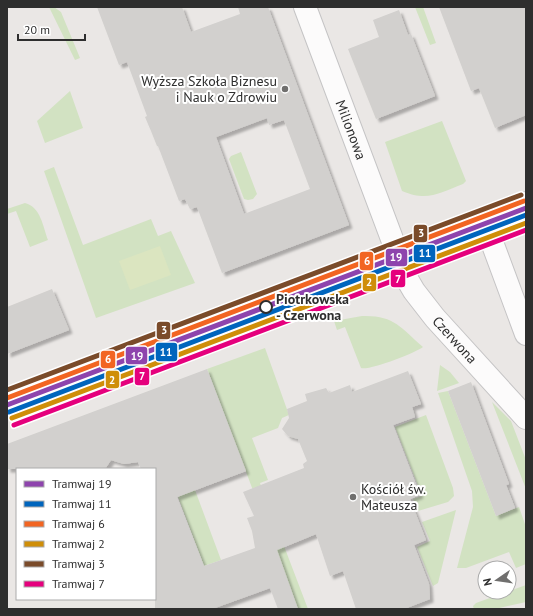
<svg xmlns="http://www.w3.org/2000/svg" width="533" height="616" viewBox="0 0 533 616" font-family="'PT Sans',sans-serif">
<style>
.green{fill:#d2e2c2}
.pitch{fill:#dbe5c0}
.building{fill:#d2d0ce;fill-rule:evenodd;filter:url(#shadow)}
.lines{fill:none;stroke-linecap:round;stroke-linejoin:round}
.secondary-casing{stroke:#c5c4c5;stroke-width:24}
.secondary{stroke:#fcfbfb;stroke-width:22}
.tram-1-casing{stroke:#fff;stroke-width:8}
.tram-2-casing{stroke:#fff;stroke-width:8}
.tram-3-casing{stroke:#fff;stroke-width:8}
.tram-4-casing{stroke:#fff;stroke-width:8}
.tram-5-casing{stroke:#fff;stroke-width:8}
.tram-6-casing{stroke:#fff;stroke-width:8}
.tram-1{stroke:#8e44ad;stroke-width:5}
.tram-2{stroke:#0065bd;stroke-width:5}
.tram-3{stroke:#f26522;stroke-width:5}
.tram-4{stroke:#cf8e09;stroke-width:5}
.tram-5{stroke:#7a4b2a;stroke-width:5}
.tram-6{stroke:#e5007d;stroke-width:5}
.poi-dot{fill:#706f6e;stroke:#fff;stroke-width:1.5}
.stop-dot{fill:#fff;stroke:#2e2e2e;stroke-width:2}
.labels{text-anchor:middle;stroke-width:4;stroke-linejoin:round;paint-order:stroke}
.poi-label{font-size:14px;fill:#2e2e2e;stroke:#fff;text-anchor:end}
.street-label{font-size:14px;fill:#2e2e2e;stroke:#fff}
.stop-label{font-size:14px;font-weight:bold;fill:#2e2e2e;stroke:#fff;text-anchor:start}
.line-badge{stroke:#fff;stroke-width:1.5}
.badge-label{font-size:11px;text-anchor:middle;font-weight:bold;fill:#fff}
</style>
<defs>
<filter id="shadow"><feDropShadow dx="3.5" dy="3.5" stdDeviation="1" flood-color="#0004"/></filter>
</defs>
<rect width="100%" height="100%" fill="#eae7e5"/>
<path class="green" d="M49,7H54L61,12L80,58L75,60Z
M415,7H423L436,43L430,45Z
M70,91L83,128L45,143L37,121Z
M442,121L466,181L463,184C439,193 428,202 402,191L385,142Z
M241,152L257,194L253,199L248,200L244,199L229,159L231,156Z
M54,167L83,245L151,219L158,236L171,231L195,283L96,318L44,171Z
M25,203C41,207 43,227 48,240L30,247L16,211L7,214V209Z
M362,316C394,315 400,327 423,347C415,353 369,371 361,368L345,327L337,330L334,321Z
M265,348L289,415L282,418L278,428L252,438L268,480L260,483L308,609H298L207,369Z
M440,365L450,372L459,383L437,391Z
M448,391L496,516L519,507L526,527V564L516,568L509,552L466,568H457L473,507L472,491L438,393Z
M492,402L511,421L526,460V489Z
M426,415L453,488L454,496L448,502L418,511L413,499L422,496L395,427Z
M195,490L221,560L204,566L178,497Z
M456,510L438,583L433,586L417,547L430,541L422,522Z
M526,585V602L495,609H474L473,606L476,603Z"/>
<path class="pitch" d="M160,246L171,275L130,290L119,261Z"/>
<path class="building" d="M97,7H182L191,32L240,14L238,7H268L349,225L222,273L197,207L190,209L185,199L179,201L158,146H157L151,131L145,117L147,116L127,62L119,65ZM267,118L269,125L284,120L310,189L244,214L216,137Z
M439,7H526V115L495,128L479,88L471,91Z
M399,10L408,35L411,34L435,96L376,119L348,49L379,37L373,20Z
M52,289L69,330L7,354V307Z
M207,369L246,471L177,497L204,566L255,548L252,531L247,518L254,516L243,492L304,468L303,464L307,461L298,439L288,436L282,429L289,418L287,409L307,401L305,394L326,388L329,393L350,385L352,392L408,371L421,404L412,407L415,417L393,425L420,495L410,499L426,540L414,545L429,584L430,599L404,609H356L343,571L330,576L316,534L277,550L298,609H278L270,588L212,609H155V469H141L138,462L124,464L111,460L105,469H7V444Z
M471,382L509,484L506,485L515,508L496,516L448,391Z"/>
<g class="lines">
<g class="secondary-casing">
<g id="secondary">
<path id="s1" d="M305,7L407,279L414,291L435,318L526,418"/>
<path d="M487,218L493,245L526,334"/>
<path d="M7,399L526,203"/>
</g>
</g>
<use href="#secondary" class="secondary"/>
<g class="tram-1-casing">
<path id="tram-1" d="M7,405L526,208"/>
</g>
<g class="tram-2-casing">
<path id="tram-2" d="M9,412L526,215"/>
</g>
<g class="tram-3-casing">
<path id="tram-3" d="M7,398L524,201"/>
</g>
<g class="tram-4-casing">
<path id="tram-4" d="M12,418L526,223"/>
</g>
<g class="tram-5-casing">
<path id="tram-5" d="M7,390L521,195"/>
</g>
<g class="tram-6-casing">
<path id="tram-6" d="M14,425L526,230"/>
</g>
<use href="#tram-1" class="tram-1"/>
<use href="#tram-2" class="tram-2"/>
<use href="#tram-3" class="tram-3"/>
<use href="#tram-4" class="tram-4"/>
<use href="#tram-5" class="tram-5"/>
<use href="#tram-6" class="tram-6"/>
</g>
<g class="poi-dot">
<circle cx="285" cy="89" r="4"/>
<circle cx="353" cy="497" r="4"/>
</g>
<circle class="stop-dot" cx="266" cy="307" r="6"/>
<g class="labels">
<g class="poi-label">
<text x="277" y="86">Wyższa Szkoła Biznesu<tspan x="277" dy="16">i Nauk o Zdrowiu</tspan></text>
<text x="361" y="494" text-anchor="start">Kościół św.<tspan x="361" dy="16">Mateusza</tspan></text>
</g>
<g class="street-label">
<text dy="5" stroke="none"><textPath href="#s1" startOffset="131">Milionowa</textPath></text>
<text dy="5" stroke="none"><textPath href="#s1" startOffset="368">Czerwona</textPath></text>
</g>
<g class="stop-label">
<text x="276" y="304">Piotrkowska<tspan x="276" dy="16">- Czerwona</tspan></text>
</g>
</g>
<g class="line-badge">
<rect x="413" y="224" width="15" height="19" rx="4" fill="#7a4b2a"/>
<rect x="413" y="244" width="23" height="19" rx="4" fill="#0065bd"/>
<rect x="385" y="248" width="23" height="19" rx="4" fill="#8e44ad"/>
<rect x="359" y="251" width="15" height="20" rx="4" fill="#f26522"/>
<rect x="390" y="269" width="16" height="19" rx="4" fill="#e5007d"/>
<rect x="362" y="273" width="15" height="19" rx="4" fill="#cf8e09"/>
<rect x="156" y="321" width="15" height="19" rx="4" fill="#7a4b2a"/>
<rect x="155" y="342" width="23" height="20" rx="4" fill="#0065bd"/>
<rect x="125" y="346" width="23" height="19" rx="4" fill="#8e44ad"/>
<rect x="100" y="350" width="16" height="19" rx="4" fill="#f26522"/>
<rect x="134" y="367" width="16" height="19" rx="4" fill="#e5007d"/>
<rect x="105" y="370" width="15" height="19" rx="4" fill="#cf8e09"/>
</g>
<g class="badge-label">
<text x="421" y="237">3</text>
<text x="425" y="257">11</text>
<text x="396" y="261">19</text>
<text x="367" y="265">6</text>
<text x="398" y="283">7</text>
<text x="369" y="286">2</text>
<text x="164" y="334">3</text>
<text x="166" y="356">11</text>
<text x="137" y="360">19</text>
<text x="108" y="363">6</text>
<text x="142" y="380">7</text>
<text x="112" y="384">2</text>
</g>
<rect width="533" height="616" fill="none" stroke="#2e2e2e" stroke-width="16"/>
<rect x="16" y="468" width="140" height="132" fill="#ffffff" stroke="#ababab"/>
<rect x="24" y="481" width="20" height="6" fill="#8e44ad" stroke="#ababab"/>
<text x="52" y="488" font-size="12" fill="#2e2e2e">Tramwaj 19</text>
<rect x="24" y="501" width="20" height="6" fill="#0065bd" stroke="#ababab"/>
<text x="52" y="508" font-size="12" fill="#2e2e2e">Tramwaj 11</text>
<rect x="24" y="521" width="20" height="6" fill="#f26522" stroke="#ababab"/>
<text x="52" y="528" font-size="12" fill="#2e2e2e">Tramwaj 6</text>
<rect x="24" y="541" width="20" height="6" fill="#cf8e09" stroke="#ababab"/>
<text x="52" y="548" font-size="12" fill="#2e2e2e">Tramwaj 2</text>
<rect x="24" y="561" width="20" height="6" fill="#7a4b2a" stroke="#ababab"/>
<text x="52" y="568" font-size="12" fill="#2e2e2e">Tramwaj 3</text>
<rect x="24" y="581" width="20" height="6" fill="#e5007d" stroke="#ababab"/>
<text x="52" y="588" font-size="12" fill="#2e2e2e">Tramwaj 7</text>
<g transform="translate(497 580) rotate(257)"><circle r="19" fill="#ffffff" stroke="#ababab"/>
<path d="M0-3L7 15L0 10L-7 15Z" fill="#706f6e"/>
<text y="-6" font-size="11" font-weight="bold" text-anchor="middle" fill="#2e2e2e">N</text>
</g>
<path d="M18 34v6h67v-6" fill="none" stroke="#2e2e2e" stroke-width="2"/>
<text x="24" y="34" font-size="12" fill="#2e2e2e" stroke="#ffffff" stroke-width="3" paint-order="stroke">20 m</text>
</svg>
